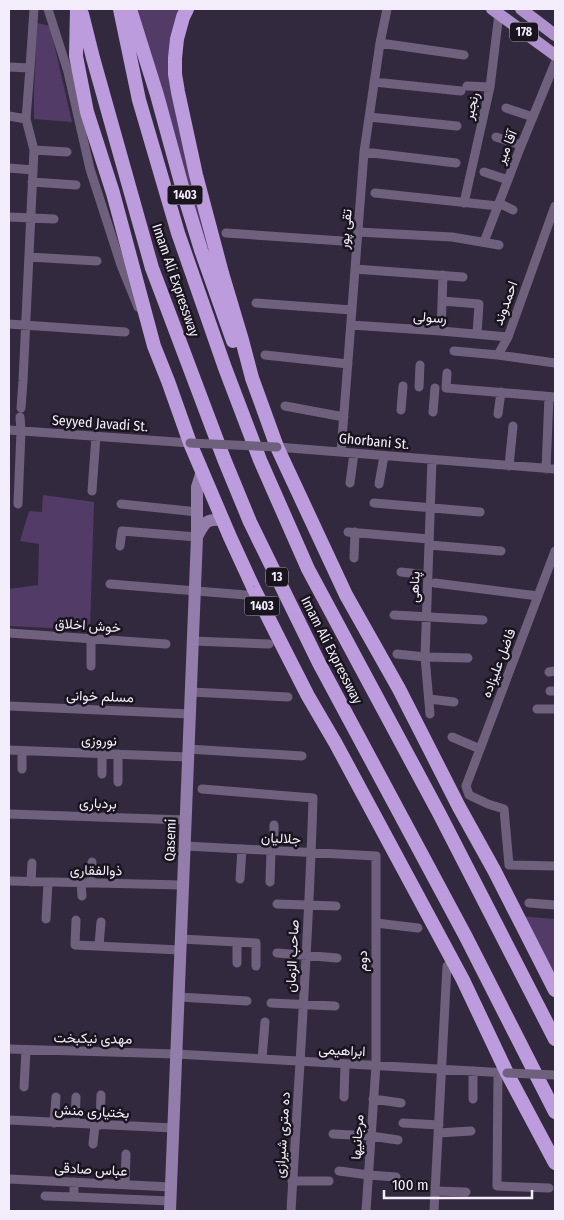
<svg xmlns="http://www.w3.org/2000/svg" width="564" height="1220" viewBox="0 0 564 1220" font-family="'Fira Sans Condensed',Vazirmatn,sans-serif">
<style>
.green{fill:#523b67}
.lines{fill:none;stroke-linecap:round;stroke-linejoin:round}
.minor{stroke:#6f617e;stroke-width:9}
.secondary{stroke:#937daa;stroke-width:12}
.primary{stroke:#af92cd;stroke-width:12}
.trunk{stroke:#bc9cdc;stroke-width:14}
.minor-bridge{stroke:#6f617e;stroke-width:9}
.labels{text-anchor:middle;stroke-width:5;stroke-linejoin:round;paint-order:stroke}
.shield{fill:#19141e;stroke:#b2acb9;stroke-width:1}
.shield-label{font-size:12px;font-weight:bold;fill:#f3edfb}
.street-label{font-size:14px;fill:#f3edfb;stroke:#19141e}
</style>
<rect width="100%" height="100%" fill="#33293e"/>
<path class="green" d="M135,9H181L172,38L218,284Z
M37,23L50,26L72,122L34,119V93Z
M43,495L94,502L90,630L9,626V589L38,585L39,544L20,541L29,511L42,512Z
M518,916L555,919V988Z"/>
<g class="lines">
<path class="minor" d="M48,9L68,72L90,169L121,265L138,307
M380,43L464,55
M9,67L30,68
M374,82L461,91
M467,86L490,87
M506,108L533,117
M9,116L26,119
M369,117L457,126
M496,137L521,145
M34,150L67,152
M364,152L456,163
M9,168L33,170
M484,172L508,180
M32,182L76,185
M375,193L498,206
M464,203L490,87L499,14
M499,203L513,210
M555,206L508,337L498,355L555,363
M9,217L54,219
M358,232L452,237L499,245
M226,233L357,242
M484,242L519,151L555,63
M29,257L97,261
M355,269L463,277
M442,301L479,304L477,334
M256,303L352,310
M9,324L125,332
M351,325L441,331L508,337
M441,331L443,275
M454,351L498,355
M265,355L348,364
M447,373L446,388L555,397
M419,387L420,365
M285,406L344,417
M21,408L23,381L34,150L26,119L30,68L34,9
M401,410L403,386
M433,412L435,388
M498,414L501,392
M9,430L190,443
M277,447L555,469
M341,452L364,152L380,43L387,9
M509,466L513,426
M546,469L549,397
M350,483L354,453
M379,484L384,456
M92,491L96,436
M374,503L480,512
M18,504L21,431L20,417
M121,504L198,512
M348,532L429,539
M429,545L501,551
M120,546L122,531L197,537
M555,551L466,786L469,795L488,804L504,809L509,865L555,866
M354,558L355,532
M401,572L428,575
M435,583L538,596
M110,584L246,595
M394,615L483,620
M9,633L166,644
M193,641L269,644
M397,654L425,657L468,658
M91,666V639
M549,672L555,671
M550,691H555
M191,692L288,697
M429,699L454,702
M9,706L190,714
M537,709H555
M430,714L425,657L432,460
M452,737L480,749
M188,749L302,756
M9,750L188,757
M22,769V751
M102,774V754
M118,782V754
M202,789L313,798C309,936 299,1074 291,1211
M9,814L186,820
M185,846L376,856V1065L366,1211
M274,851V825
M240,879L242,849
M9,881L183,885
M31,882L32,863
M270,882L271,851
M81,883L82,896
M91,883L92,862
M529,903L555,905
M277,904L336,906
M46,919L48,882
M76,920L75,945L180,950
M376,923L418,928
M181,939L256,943V966
M99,945L101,922
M277,953L337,958
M237,963V942
M179,997L247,1001
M271,1003L335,1006
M9,1049L176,1054L507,1073
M262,1059L265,1022
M498,1072L497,1186L549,1188
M24,1087L26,1050
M344,1097L345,1064
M373,1099L401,1103
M473,1099V1071
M9,1120L173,1128
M54,1123L56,1097
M75,1123L76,1097
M403,1123L439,1125
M100,1125L101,1095
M438,1133L471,1131
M333,1134L371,1136L398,1140
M93,1144L95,1125
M339,1171L369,1175L396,1177
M9,1179L171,1187
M292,1181H329
M74,1182V1197L171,1201
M125,1184L126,1154
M435,1191L466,1192
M45,1196L74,1197
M434,1211L447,966"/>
<path class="secondary" d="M198,535C205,522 206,519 223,520
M170,1211L197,537V487L202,471"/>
<path class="primary" d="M492,9L555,55
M521,9L555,35"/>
<path class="trunk" d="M77,9L76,56L87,112L113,193L154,346L168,381L190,443L230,537L253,587L281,643L308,696L336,744L463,980L507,1073L555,1163
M120,9L139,100L178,233L225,368L260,460L308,569L440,815L555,1039
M130,9L157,95L186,201L201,250L233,341
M187,9L183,17L177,39L175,58V74L178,92L196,175L222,273L242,340L252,378L277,447L346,595L399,689L459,807L494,870L555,990
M82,14L93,58L152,268L224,459L250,522L319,663L466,937L555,1112"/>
<path class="minor-bridge" d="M190,443L277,447
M507,1073L555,1075"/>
</g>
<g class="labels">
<g class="shield">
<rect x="510" y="22.5" width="28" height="19" rx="4"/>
<rect x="167.5" y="185.5" width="35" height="19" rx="4"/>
<rect x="266" y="567.5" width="22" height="19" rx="4"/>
<rect x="244.5" y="596.5" width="35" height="19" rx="4"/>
</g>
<g class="shield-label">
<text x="524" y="36">178</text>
<text x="185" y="199">1403</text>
<text x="277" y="581">13</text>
<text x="262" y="610">1403</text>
</g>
<g class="street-label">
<text transform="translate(471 106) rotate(-77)" y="5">رنجبر</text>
<text transform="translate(506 147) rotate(-68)" y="5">آقا میر</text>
<text transform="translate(345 229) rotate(-85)" y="5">تقی پور</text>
<text transform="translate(176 280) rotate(71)" y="5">Imam Ali Expressway</text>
<text transform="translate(505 303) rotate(-70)" y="5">احمدوند</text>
<text transform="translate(430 317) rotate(4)" y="5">رسولی</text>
<text transform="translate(100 423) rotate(4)" y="5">Seyyed Javadi St.</text>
<text transform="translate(374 441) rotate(5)" y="5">Ghorbani St.</text>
<text transform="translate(414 587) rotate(-88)" y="5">پناهی</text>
<text transform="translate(88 625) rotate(4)" y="5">خوش اخلاق</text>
<text transform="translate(332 650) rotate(63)" y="5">Imam Ali Expressway</text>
<text transform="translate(498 663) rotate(-69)" y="5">فاضل علیزاده</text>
<text transform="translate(100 696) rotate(2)" y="5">مسلم خوانی</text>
<text transform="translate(99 740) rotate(2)" y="5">نوروزی</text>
<text transform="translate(98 803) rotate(2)" y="5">بردباری</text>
<text transform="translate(281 838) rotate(3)" y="5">جلالیان</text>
<text transform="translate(170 840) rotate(-88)" y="5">Qasemi</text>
<text transform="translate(96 870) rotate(1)" y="5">ذوالفقاری</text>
<text transform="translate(292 956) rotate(-87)" y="5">صاحب الزمان</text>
<text transform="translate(362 961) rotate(-90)" y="5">دوم</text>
<text transform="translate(93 1038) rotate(1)" y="5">مهدی نیکبخت</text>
<text transform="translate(342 1050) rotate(3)" y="5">ابراهیمی</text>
<text transform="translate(92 1111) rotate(3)" y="5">بختیاری منش</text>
<text transform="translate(282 1135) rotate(-86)" y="5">ده متری شیرازی</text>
<text transform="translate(357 1137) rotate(-86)" y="5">مرجانیها</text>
<text transform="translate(91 1169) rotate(3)" y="5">عباس صادقی</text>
</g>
</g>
<rect width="564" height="1220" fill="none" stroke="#f3edfb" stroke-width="20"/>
<path d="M384 1190v8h148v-8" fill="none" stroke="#f3edfb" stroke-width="2.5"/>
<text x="392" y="1190" font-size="15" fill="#f3edfb" stroke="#19141e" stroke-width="4" paint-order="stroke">100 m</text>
</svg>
